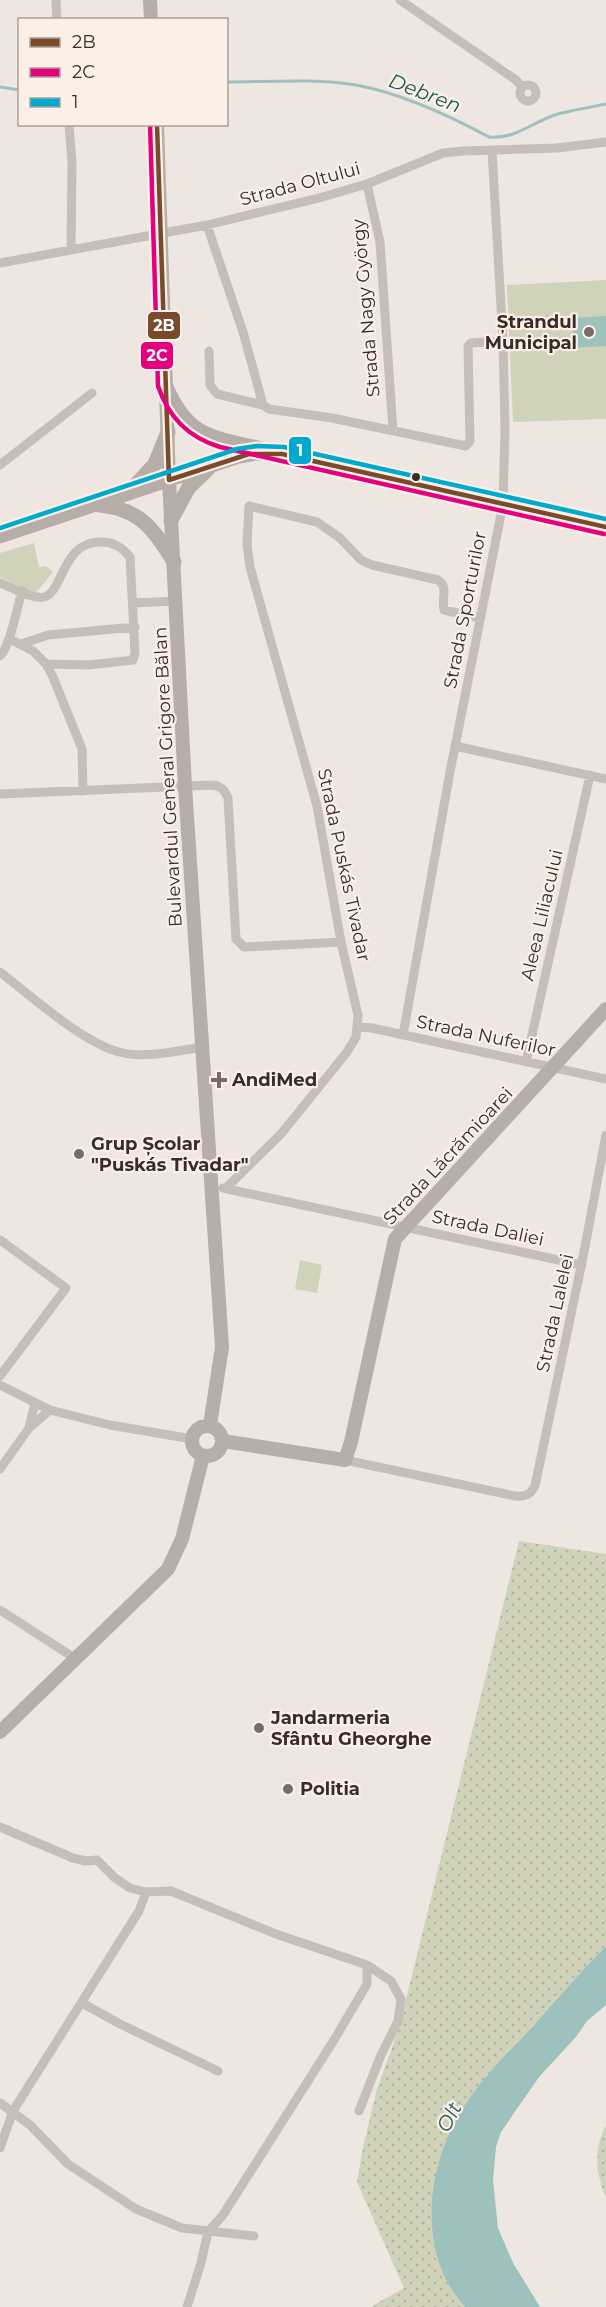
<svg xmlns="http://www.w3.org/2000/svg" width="606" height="2307" viewBox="0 0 606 2307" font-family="Montserrat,sans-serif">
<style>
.grass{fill:url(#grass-dots)}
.park{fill:#d1d2ba}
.water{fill:#9dc1bd}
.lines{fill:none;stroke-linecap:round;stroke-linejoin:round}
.stream{stroke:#9dc1bd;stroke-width:3}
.street{stroke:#c6beba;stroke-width:9}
.secondary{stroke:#b7aeaa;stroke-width:14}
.primary{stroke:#b6ada9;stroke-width:15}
.bus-1-casing{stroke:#faf0e8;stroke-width:9}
.bus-2-casing{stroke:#faf0e8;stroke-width:9}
.bus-3-casing{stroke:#faf0e8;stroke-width:9}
.bus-1{stroke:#7a4b2a;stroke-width:4.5}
.bus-2{stroke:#e5007d;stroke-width:4.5}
.bus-3{stroke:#00a9ce;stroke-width:4.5}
.poi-dot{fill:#786c69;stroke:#faf0e8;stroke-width:2}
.bus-dot{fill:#382b28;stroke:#faf0e8;stroke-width:2}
.labels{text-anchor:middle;stroke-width:4.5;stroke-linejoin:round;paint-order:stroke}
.street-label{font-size:18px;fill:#382b28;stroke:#faf0e8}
.poi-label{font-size:18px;font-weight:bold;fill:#382b28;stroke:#faf0e8;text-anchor:start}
.water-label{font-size:20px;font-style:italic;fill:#1c5a58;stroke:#faf0e8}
.line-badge{stroke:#faf0e8;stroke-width:2}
.badge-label{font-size:16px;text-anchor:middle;font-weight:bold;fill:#fff}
</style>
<defs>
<pattern id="grass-dots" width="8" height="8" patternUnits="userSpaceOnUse" patternTransform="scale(1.5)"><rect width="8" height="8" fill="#d1d2ba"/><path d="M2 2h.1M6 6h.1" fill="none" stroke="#b4b4a0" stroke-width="1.8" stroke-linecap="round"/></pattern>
</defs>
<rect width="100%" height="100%" fill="#eee6e1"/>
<path class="grass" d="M519,1541L606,1554V1946C581,1971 558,1998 535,2024C509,2052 479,2081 459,2115C426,2170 419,2257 465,2307H373L372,2306L404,2288L357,2182L363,2147L377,2089L399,2028Z
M606,2125V2198C596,2173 593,2150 606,2125Z"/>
<path class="park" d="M606,280V419L513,422L507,285Z
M34,543L39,567L46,566L53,572L35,594L0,577V553Z
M300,1260L322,1265L317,1293L295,1289Z"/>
<path class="water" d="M606,316V346L574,348L572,318Z
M606,1946V2005L587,2021L575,2038L539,2077L501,2132L496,2147L493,2180L498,2228L513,2263L540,2307H465C418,2256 425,2172 459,2115C478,2081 509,2052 535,2024C558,1998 581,1971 606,1946Z"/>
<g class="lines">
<path class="stream" d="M226,82C269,82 314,78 356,85C399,93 450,116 489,137C514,140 533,122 555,115C571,110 589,108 606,104
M0,87L20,90"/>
<path class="street" d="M56,0L57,20
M400,0L516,80L522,87
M520 93a8 8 0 1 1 16 0a8 8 0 1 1-16 0Z
M69,124L72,163L71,250
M367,184L380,242L393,430
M207,225L243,332L263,405
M0,263L207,225L319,198L367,184L443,153L463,151L557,148L606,142
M209,351L210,385L217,394L263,405L269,409L332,418L466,446L470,441L468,346L471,343L503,341
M0,465L92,393
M0,583C12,587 32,600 44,597C63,593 62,540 102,542C114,542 123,548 130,557L135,653L133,660L89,665L46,664
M134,603L176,601
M10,639L33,651L46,664L53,677L82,749L83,791
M21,644L48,635L135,627
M0,656C10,648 17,607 22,591
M455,746L606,779
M0,794L212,785C221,786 224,789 228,798L236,939L244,947L341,942
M0,972C30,995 83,1043 119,1052C145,1059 176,1051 202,1047
M358,1027L372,1028L606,1079
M403,1035L450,772L503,504L505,429L503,341L492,151
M526,1062L590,775
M223,1188L582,1265
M226,1188L281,1134L347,1052L356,1037L358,1015L341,942L317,806L250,567L247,544L249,506L317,522L340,538L361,560L372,565L438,580C449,587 441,599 444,610L480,618
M0,1240L66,1288L0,1376
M0,1385L50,1410L110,1425L192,1439
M29,1428L35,1403
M345,1460L515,1496C525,1497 530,1495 535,1486L583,1257L606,1135
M0,1469L29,1428L50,1410
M0,1610L76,1659
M0,1827L73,1858L86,1861L97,1860L115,1878L130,1888L146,1892L171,1891L276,1934L367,1965L391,1981L401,1999L398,2021L381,2055L359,2111
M82,2003L120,2024L218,2071
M0,2103L30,2125L68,2164L136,2209L182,2228L254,2236
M0,2148L13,2111L139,1911L146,1892
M187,2307L201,2263L208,2232L223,2215L334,2040L367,1984V1965"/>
<path class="secondary" d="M150,0L151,20
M157,124L169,480L185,786L222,1347L210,1425
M192 1441a15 15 0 1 1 30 0a15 15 0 1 1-30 0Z
M223,1441L345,1460L351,1442L395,1239L606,1009
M0,1732L168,1569L182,1539L203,1456"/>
<path class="primary" d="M165,385C188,438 210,437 262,449
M132,489L155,464L168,432
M99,505C139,508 155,530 174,562
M171,520L189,487L208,469
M0,536L239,456L257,453L282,454L606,527"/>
<g class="bus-1-casing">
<path id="bus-1" d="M157,124L169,480L249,454H282L606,527"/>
</g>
<g class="bus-2-casing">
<path id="bus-2" d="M150,124L158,386C169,418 188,437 220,447L604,534"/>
</g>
<g class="bus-3-casing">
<path id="bus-3" d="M0,528L237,449L257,446L284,447L606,519"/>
</g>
<use href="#bus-1" class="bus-1"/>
<use href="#bus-2" class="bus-2"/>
<use href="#bus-3" class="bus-3"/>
</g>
<g class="poi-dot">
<circle cx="589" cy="332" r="6"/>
<path d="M216 1071h6v6h6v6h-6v6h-6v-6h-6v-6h6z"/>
<circle cx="79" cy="1154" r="6"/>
<circle cx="259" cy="1728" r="6"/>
<circle cx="288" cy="1789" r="6"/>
</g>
<circle class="bus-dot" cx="416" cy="477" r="5"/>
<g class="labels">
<g class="street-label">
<text transform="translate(300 184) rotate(-15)" y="6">Strada Oltului</text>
<text transform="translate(366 308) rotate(-95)" y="6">Strada Nagy György</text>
<text transform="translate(465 610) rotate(-79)" y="6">Strada Sporturilor</text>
<text transform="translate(168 777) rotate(-93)" y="6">Bulevardul General Grigore Bălan</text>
<text transform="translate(344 865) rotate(78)" y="6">Strada Puskás Tivadar</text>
<text transform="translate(542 915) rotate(-77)" y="6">Aleea Liliacului</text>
<text transform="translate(486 1036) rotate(12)" y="6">Strada Nuferilor</text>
<text transform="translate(448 1156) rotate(-47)" y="6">Strada Lăcrămioarei</text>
<text transform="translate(488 1228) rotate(12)" y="6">Strada Daliei</text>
<text transform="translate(555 1313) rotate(-78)" y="6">Strada Lalelei</text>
</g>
<g class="poi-label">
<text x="577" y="328" text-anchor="end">Ștrandul<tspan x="577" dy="21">Municipal</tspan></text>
<text x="232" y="1086">AndiMed</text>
<text x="91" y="1150">Grup Școlar<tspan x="91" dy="21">"Puskás Tivadar"</tspan></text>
<text x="271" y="1724">Jandarmeria<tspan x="271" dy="21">Sfântu Gheorghe</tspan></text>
<text x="300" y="1795">Politia</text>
</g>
<g class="water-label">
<text transform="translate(425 93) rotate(21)" y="7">Debren</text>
<text transform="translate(449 2117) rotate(-63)" y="7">Olt</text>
</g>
</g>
<g class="line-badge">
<rect x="147" y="311" width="34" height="29" rx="6" fill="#7a4b2a"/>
<rect x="140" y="341" width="34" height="29" rx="6" fill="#e5007d"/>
<rect x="288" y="436" width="24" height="29" rx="6" fill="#00a9ce"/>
</g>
<g class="badge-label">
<text x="164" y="331">2B</text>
<text x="157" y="361">2C</text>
<text x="300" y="456">1</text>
</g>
<rect x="18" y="18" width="210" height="108" fill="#faf0e8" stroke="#aca19b" stroke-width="1.5"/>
<rect x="30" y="38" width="30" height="9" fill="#7a4b2a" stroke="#aca19b" stroke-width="1.5"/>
<text x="72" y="48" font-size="18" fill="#382b28">2B</text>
<rect x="30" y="68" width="30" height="9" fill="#e5007d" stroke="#aca19b" stroke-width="1.5"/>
<text x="72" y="78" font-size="18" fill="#382b28">2C</text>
<rect x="30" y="98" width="30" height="9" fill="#00a9ce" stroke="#aca19b" stroke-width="1.5"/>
<text x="72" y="108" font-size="18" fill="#382b28">1</text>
</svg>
